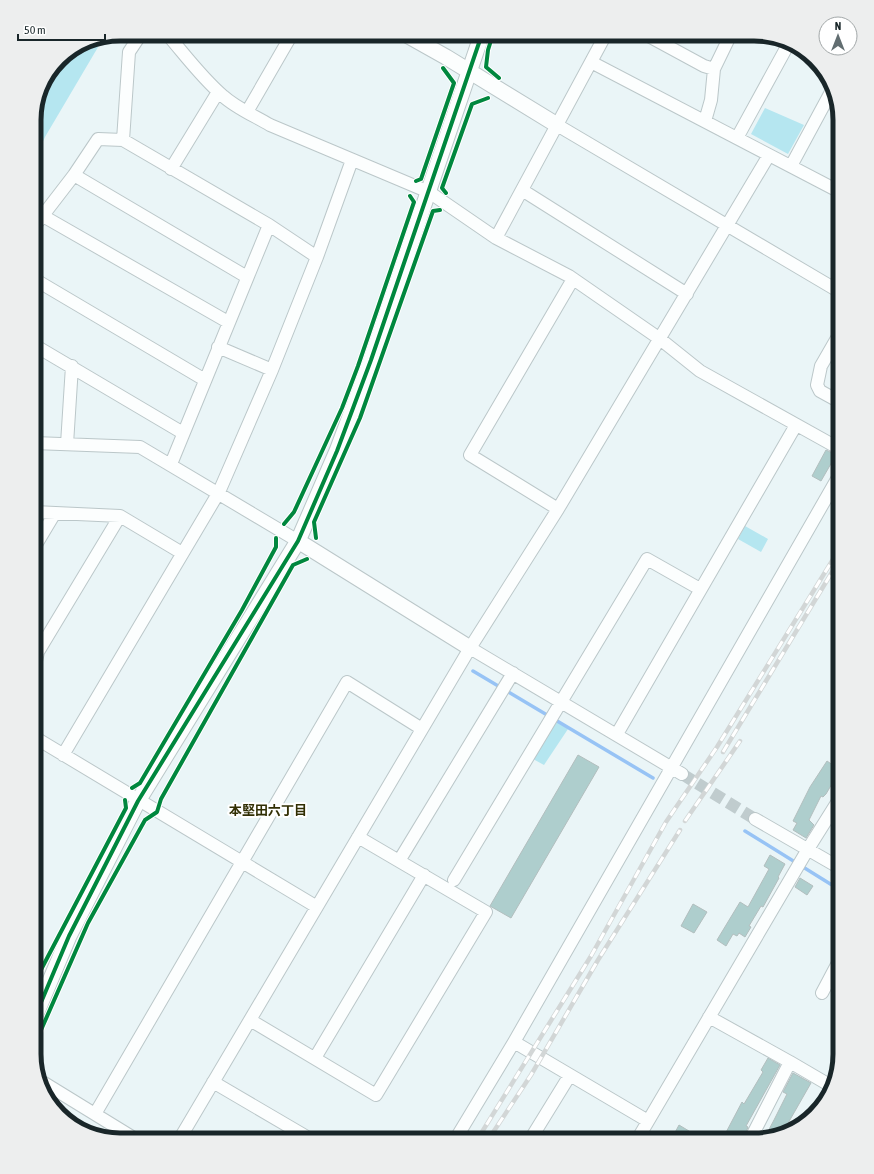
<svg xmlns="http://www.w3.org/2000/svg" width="874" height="1174" viewBox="0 0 874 1174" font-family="'Asap Condensed','Noto Sans JP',sans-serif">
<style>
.green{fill:#b5e6f0}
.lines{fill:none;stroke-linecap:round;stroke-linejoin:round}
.stream{stroke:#97c3f5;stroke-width:3.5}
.building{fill:#aececd;stroke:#b2bebe}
.minor-tunnel{stroke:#c0ccce;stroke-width:12;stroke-dasharray:12 6;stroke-linecap:butt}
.minor-casing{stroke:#bbc7c9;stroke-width:14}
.tertiary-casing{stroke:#bbc7c9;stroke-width:17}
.minor{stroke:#fcfefe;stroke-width:12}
.tertiary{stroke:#fcfefe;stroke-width:15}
.rail-casing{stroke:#d2d6d6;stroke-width:4.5}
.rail{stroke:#fff;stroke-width:3;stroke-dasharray:9;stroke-linecap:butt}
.cycleway-casing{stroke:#fff;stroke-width:6}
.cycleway{stroke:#00873e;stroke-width:4}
.labels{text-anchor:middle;stroke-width:4;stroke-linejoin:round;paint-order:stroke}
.neighbourhood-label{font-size:13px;font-weight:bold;fill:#312f04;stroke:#fff}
.rim{fill:none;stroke:#192629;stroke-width:5}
</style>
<rect width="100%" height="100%" fill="#eaf5f7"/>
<path class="green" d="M104,37L45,137L34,161C34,146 32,129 34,114C39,75 65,45 104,37Z
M765,108L804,125L788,154L751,134Z
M745,526L768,539L761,552L738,539Z
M557,721L568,729L544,765L533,759Z"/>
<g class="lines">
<path class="stream" d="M473,671L653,778
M745,831L840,890"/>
</g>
<path class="building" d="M826,450L836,455L821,481L812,476Z
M578,755L599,767L511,918L490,906Z
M827,761L840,770L826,794L823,797L821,796L809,820L814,825L806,838L793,830L797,823L793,821L810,787Z
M770,855L785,864L778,877L779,878L763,907L761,906L749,926L751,927L745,937L739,933L737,936L733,934L726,946L717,940L740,902L748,907L769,869L764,866Z
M800,878L813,886L807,895L795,887Z
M693,904L707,912L694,933L681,926Z
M768,1058L780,1065L746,1126L748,1127L743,1140H722L742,1102L744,1104L763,1072L761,1070Z
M793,1073L811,1083L783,1132L759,1139L761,1134L765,1137L774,1120L787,1094L783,1092Z
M679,1125L704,1140H671Z"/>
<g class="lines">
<path class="minor-tunnel" d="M682,774L755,819"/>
<g class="minor-casing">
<path id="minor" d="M167,34C185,55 202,78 223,96C236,108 255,116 270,125L429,192L496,238L569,276L660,339L700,371L840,449
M645,34L704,66L714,69L731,34
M591,62L840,192
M247,112L292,34
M705,121L711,100L714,69
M557,125L840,292
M737,138L789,43
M123,140L129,52L141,34
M791,166L832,90
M171,169L218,92
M74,175L247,277
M522,190L687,294
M43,216L228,322
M34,227L74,175L98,139L123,140L269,225L317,257
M496,238L606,34
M34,279L205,380
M34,345L183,433
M218,347L272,370
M840,402L820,391L817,385L821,366L840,333
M34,443L140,447L298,541
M67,444L72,366
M171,464L269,225
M558,509L470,455L573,279
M34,512L120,516L182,553
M34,548L55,513
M470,648L682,774
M34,670L38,652L120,516
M617,734L796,425
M34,737L317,907
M63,755L219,492L272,370L317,257L352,160
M755,819L840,868
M399,861L513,673
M454,880L647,559L700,589
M822,993L840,959
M709,1017L790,1062
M250,1020L376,1095L486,912L358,837
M514,1042L648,1121
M315,1058L424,875
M41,1081L137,1140
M213,1082L312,1140
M95,1114L347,682L422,729
M179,1140L470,648L558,509L769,155
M455,1140L514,1042L840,474
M530,1140L570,1075
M637,1140L808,849L840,798
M750,1140L790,1062L831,1086"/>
</g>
<g class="tertiary-casing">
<path id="tertiary" d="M405,34L446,57L557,125
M298,541L470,648
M34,1019L69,936L138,801L298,541L337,451L371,360L482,34"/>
</g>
<use href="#minor" class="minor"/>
<use href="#tertiary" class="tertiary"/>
<g class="rail-casing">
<path id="rail" d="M723,752L840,559
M685,821L740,741
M477,1140L591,956L666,822L717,747L840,548
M488,1140L531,1075L598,960L680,830"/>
</g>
<use href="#rail" class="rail"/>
<g class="cycleway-casing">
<path id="cycleway" d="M493,34L488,50L486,67L499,78
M416,181L421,179L454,83L443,68
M446,193L442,188L472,104L488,98
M284,524L294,512L342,408L358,366L414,202L410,196
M316,538L314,522L360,418L433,211L440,210
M132,788L140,783L242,610L276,547V538
M34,983L126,808L125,800
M34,1019L69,936L138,801L298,541L337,451L371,360L482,34
M34,1046L88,923L145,820L157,812L161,799L293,565L307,559"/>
</g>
<use href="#cycleway" class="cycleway"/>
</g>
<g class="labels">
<g class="neighbourhood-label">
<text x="268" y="815">本堅田六丁目</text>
</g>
</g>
<path d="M0 0H874V1174H0ZM120 41H754A79 79 0 0 1 833 120V1054A79 79 0 0 1 754 1133H120A79 79 0 0 1 41 1054V120A79 79 0 0 1 120 41Z" fill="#edeeee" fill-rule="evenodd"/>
<path class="rim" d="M120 41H754A79 79 0 0 1 833 120V1054A79 79 0 0 1 754 1133H120A79 79 0 0 1 41 1054V120A79 79 0 0 1 120 41Z"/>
<g transform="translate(838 36)"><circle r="19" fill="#ffffff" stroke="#a3a8a9"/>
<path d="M0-3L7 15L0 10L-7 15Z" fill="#626e71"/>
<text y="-6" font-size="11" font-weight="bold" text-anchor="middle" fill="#192629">N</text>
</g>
<path d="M18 34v6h87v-6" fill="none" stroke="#192629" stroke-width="2"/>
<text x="24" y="34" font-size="12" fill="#192629" stroke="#ffffff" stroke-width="3" paint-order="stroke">50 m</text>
</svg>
